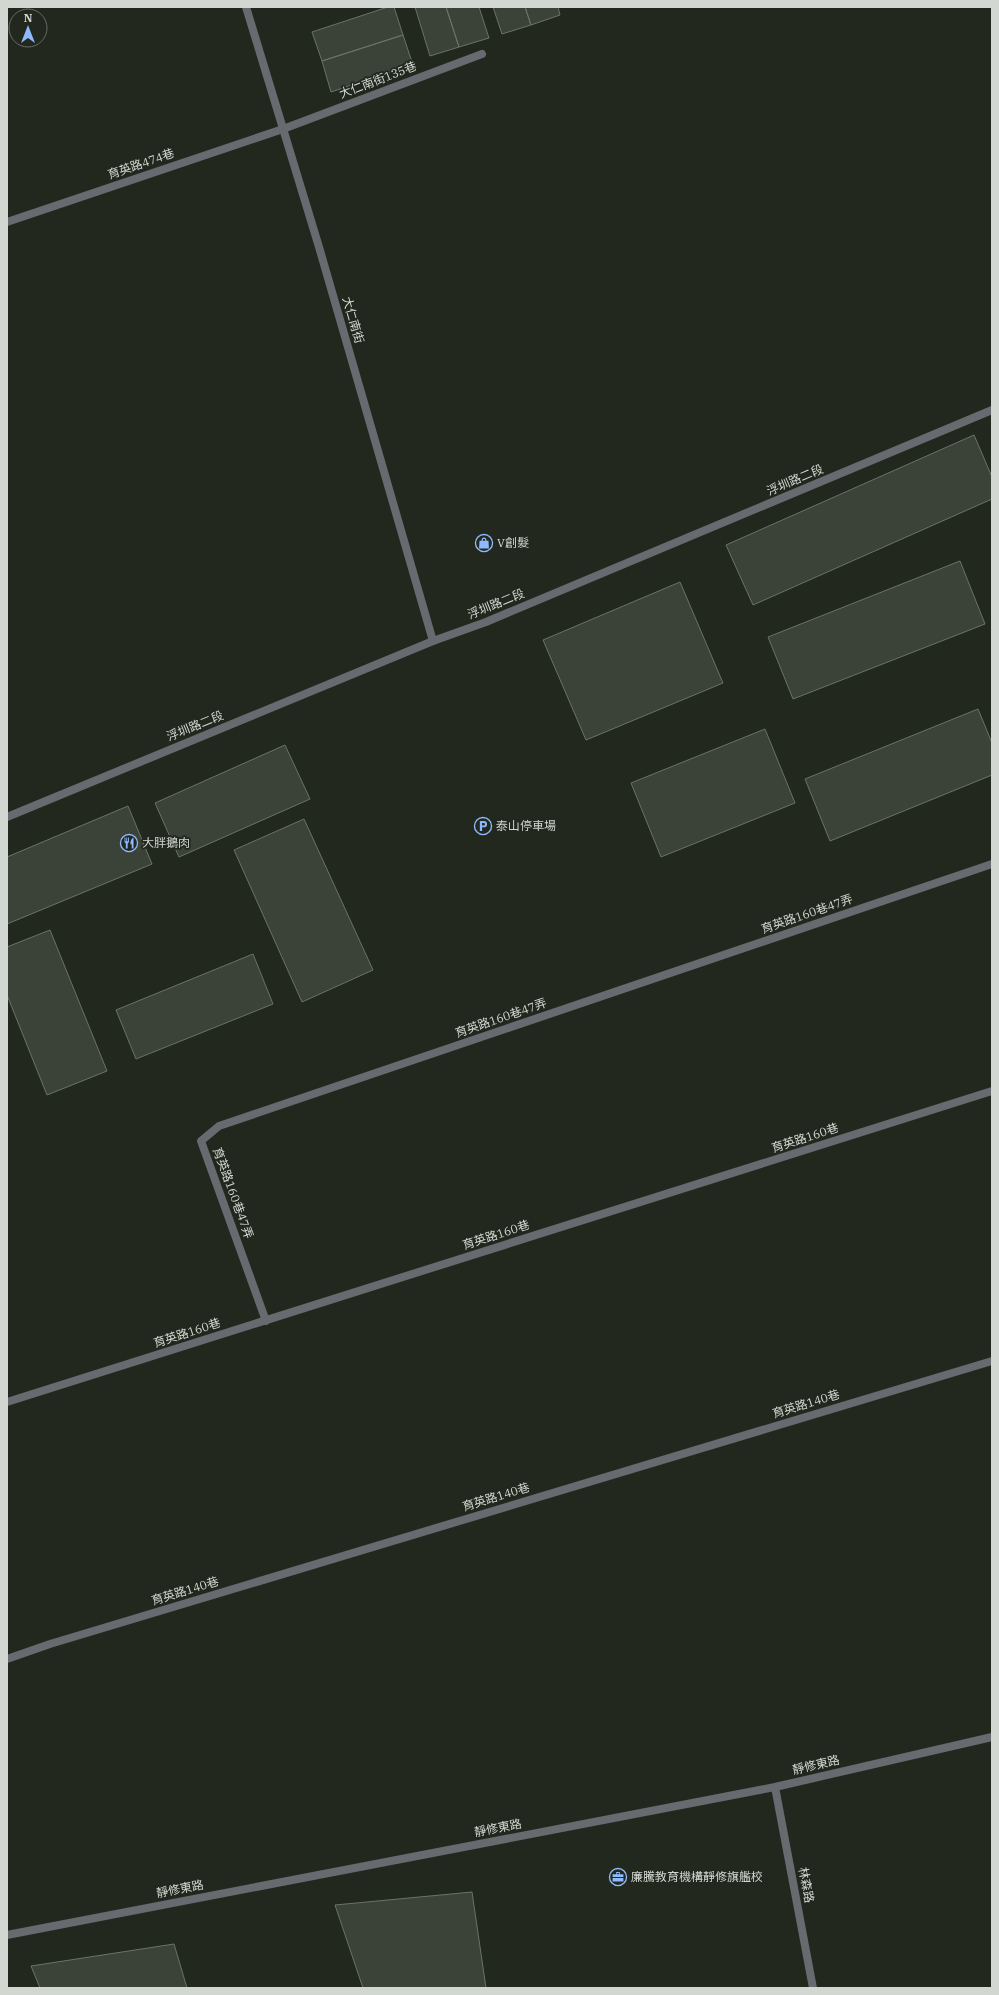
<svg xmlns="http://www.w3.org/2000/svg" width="999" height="1995" viewBox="0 0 999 1995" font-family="'IBM Plex Serif','Noto Sans TC',serif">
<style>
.building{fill:#3b4238;stroke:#6b7267}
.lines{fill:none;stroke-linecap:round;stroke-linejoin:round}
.service{stroke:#676a6f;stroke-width:8}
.minor{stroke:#676a6f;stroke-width:8}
.tertiary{stroke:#676a6f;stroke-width:8}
.labels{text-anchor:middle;stroke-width:3.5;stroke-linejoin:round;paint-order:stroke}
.street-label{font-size:12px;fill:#d3d7d1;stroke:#22281e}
.poi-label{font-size:12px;fill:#d3d7d1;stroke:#22281e;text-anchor:start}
</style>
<rect width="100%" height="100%" fill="#22281e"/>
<path class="building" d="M388,7H394L403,35L322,61L312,32Z
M415,7H446L459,47L430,56Z
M446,7H479L489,38L459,47Z
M493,7H525L531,25L502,34Z
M525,7H558L560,15L531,25Z
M403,35L413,65L331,92L322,61Z
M974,435L992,477V499L753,605L726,545Z
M960,561L985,624L793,699L768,637Z
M680,582L723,683L586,740L543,640Z
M978,709L992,743V775L830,841L805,779Z
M765,729L795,803L661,857L631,783Z
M285,745L310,799L179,857L155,803Z
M128,806L152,864L7,924V857Z
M304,819L373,970L302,1002L234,850Z
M50,930L107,1071L47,1095L7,995V947Z
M253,954L273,1004L136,1059L116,1010Z
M472,1892L486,1988H363L335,1905Z
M174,1944L187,1988H40L31,1966Z"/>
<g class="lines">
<path class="service" d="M7,222L283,129L482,54
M7,1659L50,1644L992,1361"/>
<path class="minor" d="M246,7L319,247L433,641
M266,1321L201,1141L219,1126L992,864
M7,1402L992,1091
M775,1787L813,1988
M7,1935L775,1787L992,1737"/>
<path class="tertiary" d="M7,817L433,641L486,622L992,410"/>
</g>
<defs>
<g id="shop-ring" transform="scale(0.9)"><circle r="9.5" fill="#22281e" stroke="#8eb9fc" stroke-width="1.5"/><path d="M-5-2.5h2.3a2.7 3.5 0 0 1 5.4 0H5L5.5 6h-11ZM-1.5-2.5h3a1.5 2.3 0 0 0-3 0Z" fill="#8eb9fc"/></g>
<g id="parking-ring" transform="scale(0.9)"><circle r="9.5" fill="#22281e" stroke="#8eb9fc" stroke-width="1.5"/><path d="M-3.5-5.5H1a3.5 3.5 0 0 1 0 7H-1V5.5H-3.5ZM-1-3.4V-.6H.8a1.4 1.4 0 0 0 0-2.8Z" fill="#8eb9fc"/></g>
<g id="restaurant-ring" transform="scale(0.9)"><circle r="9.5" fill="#22281e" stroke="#8eb9fc" stroke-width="1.5"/><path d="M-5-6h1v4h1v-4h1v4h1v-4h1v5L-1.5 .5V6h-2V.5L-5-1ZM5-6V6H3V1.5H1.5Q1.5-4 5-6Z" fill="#8eb9fc"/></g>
<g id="office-ring" transform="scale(0.9)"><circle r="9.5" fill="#22281e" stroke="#8eb9fc" stroke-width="1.5"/><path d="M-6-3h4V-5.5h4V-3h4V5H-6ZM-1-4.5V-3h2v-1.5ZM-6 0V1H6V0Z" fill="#8eb9fc"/></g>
</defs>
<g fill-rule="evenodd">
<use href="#shop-ring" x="484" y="543"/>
<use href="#parking-ring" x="483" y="826"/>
<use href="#restaurant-ring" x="129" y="843"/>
<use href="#office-ring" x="618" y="1877"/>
</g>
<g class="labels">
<g class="street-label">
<text transform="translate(378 80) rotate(-21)" y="4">大仁南街135巷</text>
<text transform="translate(141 164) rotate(-19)" y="4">育英路474巷</text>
<text transform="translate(353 320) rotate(74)" y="4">大仁南街</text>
<text transform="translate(795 480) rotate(-23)" y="4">浮圳路二段</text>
<text transform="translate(496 604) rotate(-22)" y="4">浮圳路二段</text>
<text transform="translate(195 726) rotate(-22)" y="4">浮圳路二段</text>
<text transform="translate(807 914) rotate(-19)" y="4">育英路160巷47弄</text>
<text transform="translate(501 1018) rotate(-19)" y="4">育英路160巷47弄</text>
<text transform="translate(805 1138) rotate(-18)" y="4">育英路160巷</text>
<text transform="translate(233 1193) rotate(70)" y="4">育英路160巷47弄</text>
<text transform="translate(496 1235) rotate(-18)" y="4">育英路160巷</text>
<text transform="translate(187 1333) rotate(-18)" y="4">育英路160巷</text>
<text transform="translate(806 1404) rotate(-17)" y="4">育英路140巷</text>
<text transform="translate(496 1497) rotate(-17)" y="4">育英路140巷</text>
<text transform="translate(185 1591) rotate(-17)" y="4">育英路140巷</text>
<text transform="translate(816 1765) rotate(-13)" y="4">靜修東路</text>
<text transform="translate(498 1828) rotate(-11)" y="4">靜修東路</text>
<text transform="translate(806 1885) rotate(79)" y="4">林森路</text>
<text transform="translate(180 1889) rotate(-11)" y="4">靜修東路</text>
</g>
<g class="poi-label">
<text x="497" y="547">V創髮</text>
<text x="496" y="830">泰山停車場</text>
<text x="142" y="847">大胖鵝肉</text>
<text x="631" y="1881">廉騰教育機構靜修旗艦校</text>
</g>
</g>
<rect width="999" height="1995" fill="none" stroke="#d3d7d1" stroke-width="16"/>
<g transform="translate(28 28)"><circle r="19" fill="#22281e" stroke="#696e66"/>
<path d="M0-3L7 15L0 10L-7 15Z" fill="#8eb9fc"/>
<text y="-6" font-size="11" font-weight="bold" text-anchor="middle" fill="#d3d7d1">N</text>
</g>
</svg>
